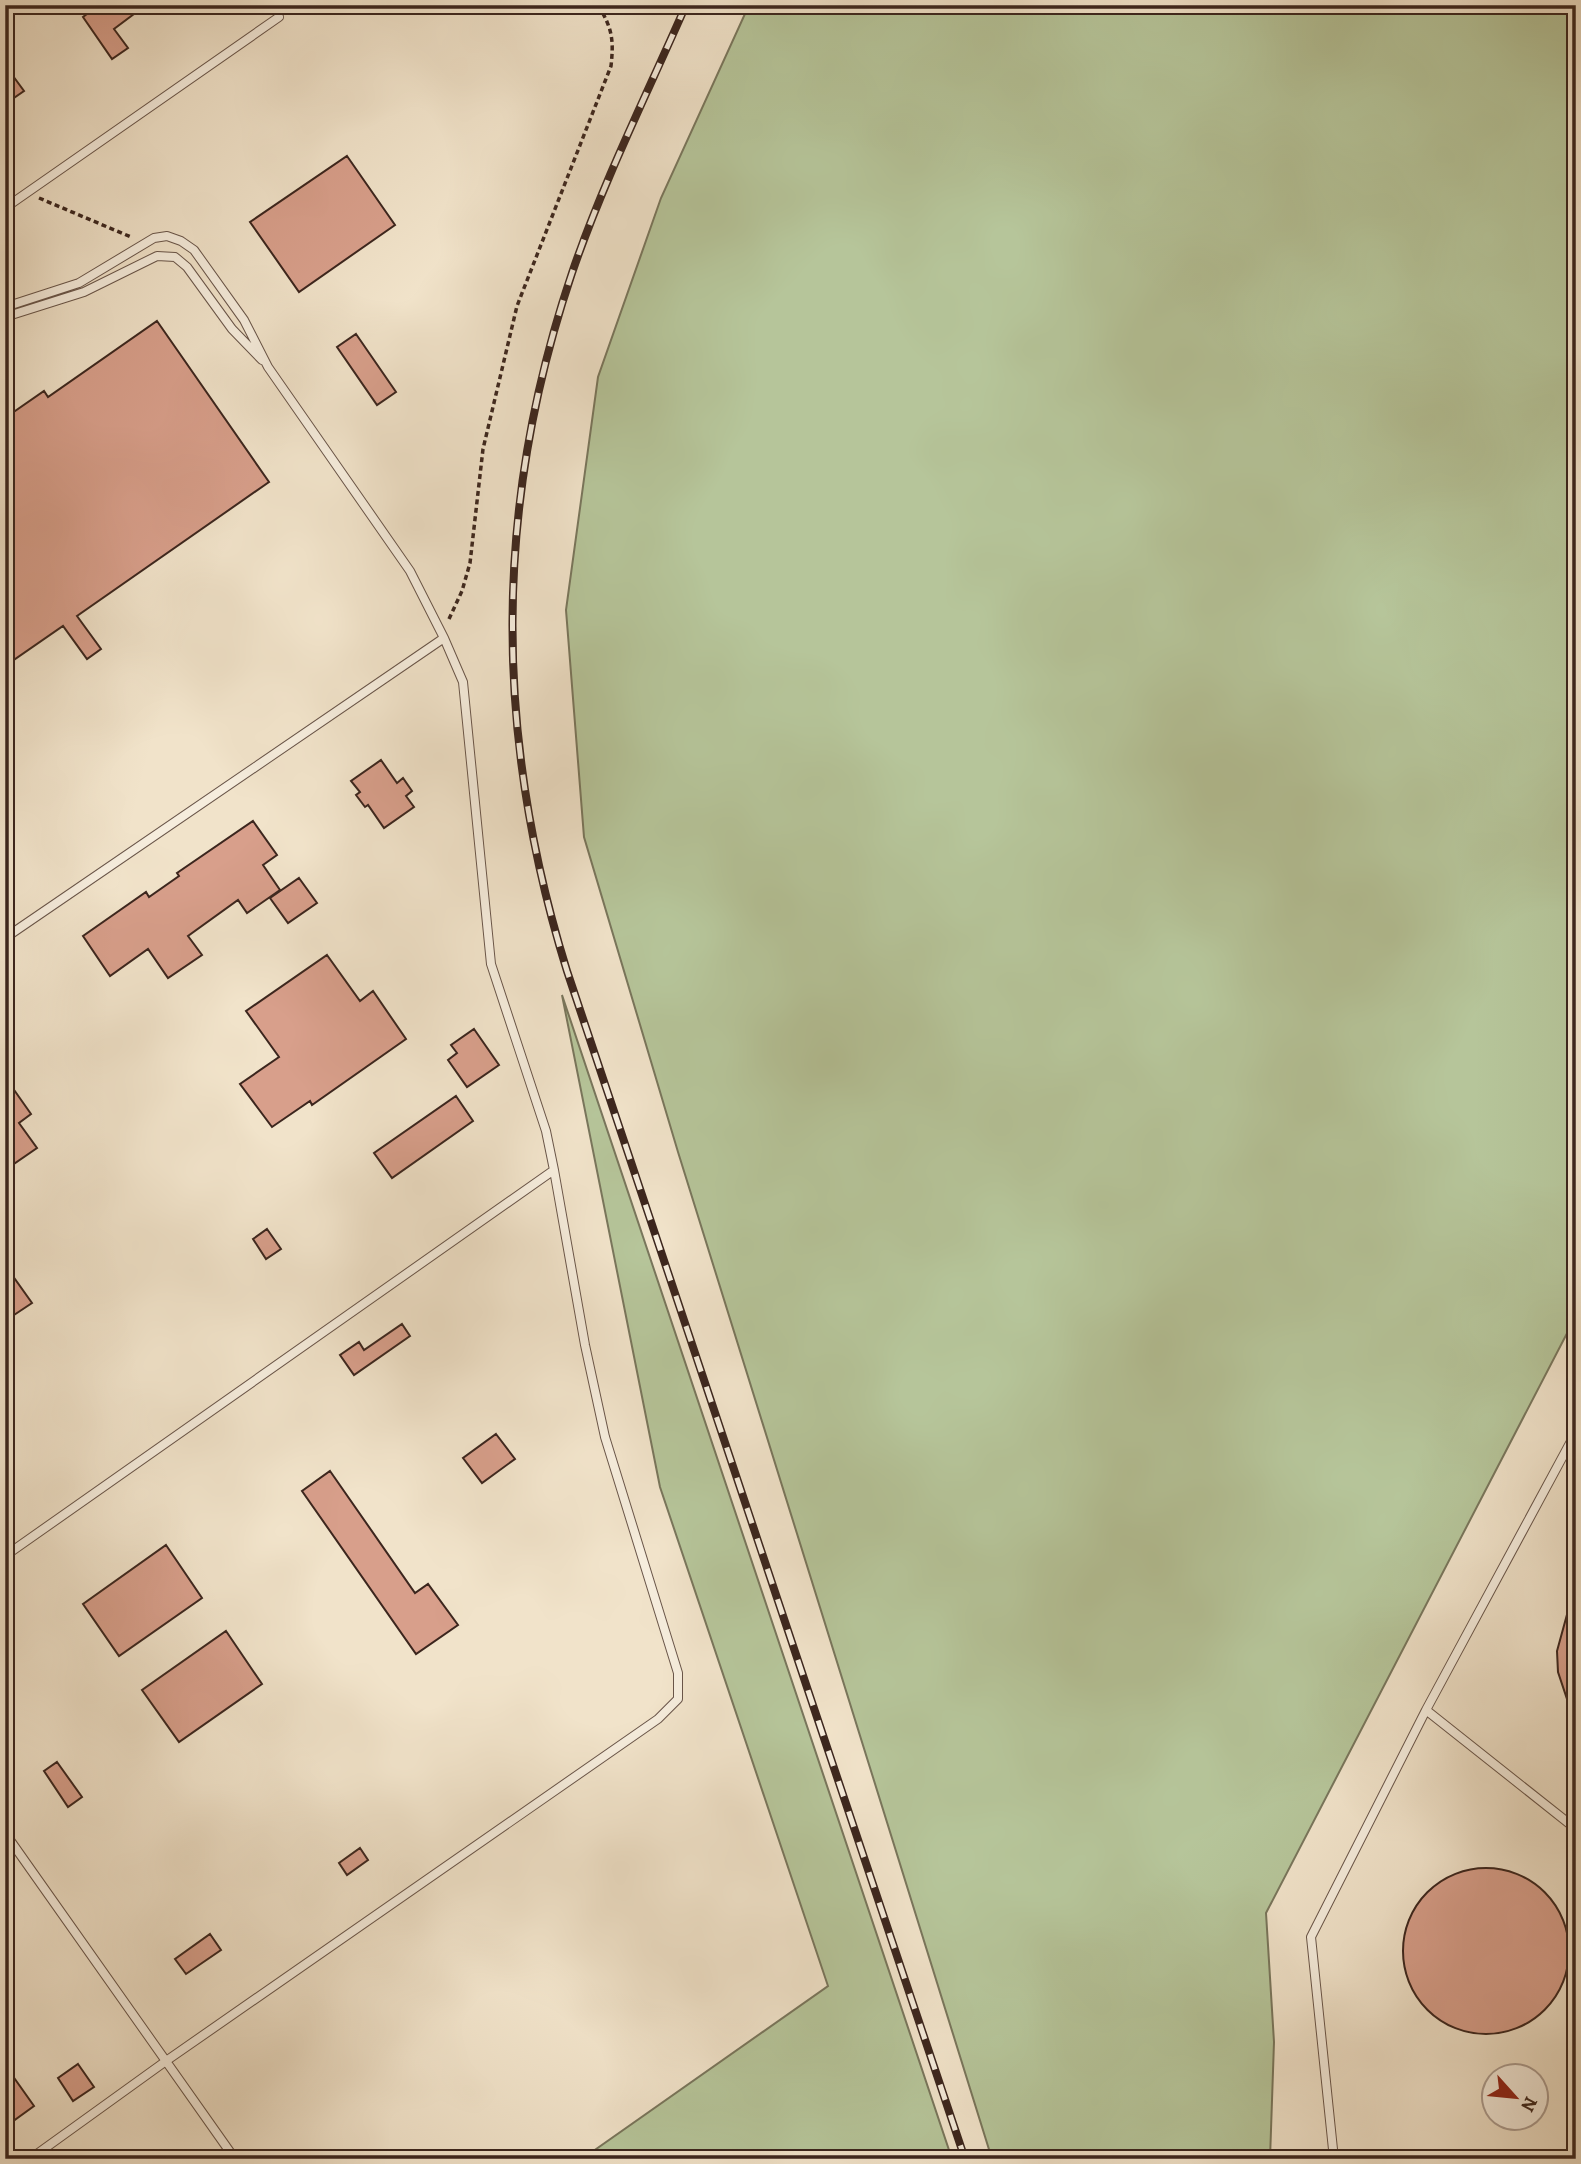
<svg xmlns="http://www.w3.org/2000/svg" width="1581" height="2164" viewBox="0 0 1581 2164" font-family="Alegreya,serif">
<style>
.green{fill:#b6c59a;stroke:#79765c;stroke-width:2}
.building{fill:#d89f8b;stroke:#3c261e;stroke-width:2}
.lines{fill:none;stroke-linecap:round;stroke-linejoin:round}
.service-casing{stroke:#695549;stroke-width:10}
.path{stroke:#3c261e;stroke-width:3.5;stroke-dasharray:5 3.5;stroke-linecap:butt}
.service{stroke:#f6eddd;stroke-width:8}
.rail-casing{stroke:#3c261e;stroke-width:8}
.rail{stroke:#f6eddd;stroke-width:5;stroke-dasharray:16;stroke-linecap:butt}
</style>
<rect width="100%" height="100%" fill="#f1e3ca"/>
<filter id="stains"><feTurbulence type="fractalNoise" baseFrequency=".00286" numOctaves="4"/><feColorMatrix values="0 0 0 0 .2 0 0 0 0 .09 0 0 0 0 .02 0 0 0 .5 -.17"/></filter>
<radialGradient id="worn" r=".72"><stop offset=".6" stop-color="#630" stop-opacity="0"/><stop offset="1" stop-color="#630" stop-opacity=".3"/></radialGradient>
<path class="green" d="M749,5H1576V1316L1266,1913L1274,2042L1270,2159H992L678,1152L584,837L566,610L598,377L661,198Z
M562,995L952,2159H582L828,1986L660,1487Z"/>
<path class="building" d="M99,5H146L114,29L128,48L112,59L83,17Z
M5,65L24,91L5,104Z
M347,156L395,225L299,292L250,222Z
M157,321L269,482L77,616L101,649L87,659L63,626L5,666V418L44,391L48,397Z
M356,334L396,392L377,405L337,347Z
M381,760L397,783L403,778L412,791L406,796L414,807L384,828L368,805L365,807L356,795L360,792L351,781Z
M253,821L277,855L263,865L280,890L247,913L238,900L188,936L202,955L168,978L148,949L110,976L83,936L146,892L149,897L179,876L177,873Z
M299,878L317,903L288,923L270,898Z
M327,955L360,1001L373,991L406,1039L312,1105L310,1101L272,1127L240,1084L279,1057L246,1011Z
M474,1029L499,1065L467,1087L448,1060L457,1053L451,1045Z
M5,1077L31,1114L19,1123L37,1148L5,1170Z
M456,1096L473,1121L392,1178L374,1153Z
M267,1229L281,1249L266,1259L253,1239Z
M5,1265L32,1303L5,1321Z
M402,1324L410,1336L354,1375L340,1355L359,1342L364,1350Z
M496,1434L515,1459L482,1483L463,1458Z
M330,1471L415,1593L428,1584L458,1625L416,1654L302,1491Z
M166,1545L202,1598L119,1656L83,1604Z
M1571,1600L1576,1601V1717H1573L1558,1672L1557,1651Z
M226,1631L262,1684L179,1742L142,1690Z
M57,1762L82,1797L68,1807L44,1771Z
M360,1848L368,1860L347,1875L339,1863Z
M1403 1951a83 83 0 1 1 166 0a83 83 0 1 1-166 0Z
M210,1934L221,1950L186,1974L175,1959Z
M78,2064L94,2087L73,2101L58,2078Z
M5,2065L34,2106L5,2127Z"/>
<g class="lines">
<g class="service-casing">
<path id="service" d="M5,208L279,17
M5,307L79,283L154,238L167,236L181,241L194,250L244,320L268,367L410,571L444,638
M5,317L84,292L157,256L175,257L187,267L232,329L262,360
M5,938L444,638L463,682L491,964L546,1131L554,1170
M5,1556L554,1170L585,1345L605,1437L678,1673V1699L658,1719L166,2061L30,2159
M1426,1710L1576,1432
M5,1833L235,2159
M1334,2159L1311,1937L1426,1710L1576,1829"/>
</g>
<path class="path" d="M39,198L131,237
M449,619L462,591L470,563L483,449L517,306L611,66C614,39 612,28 598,5"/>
<use href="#service" class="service"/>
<g class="rail-casing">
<path id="rail" d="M686,5C647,94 603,182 572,273C493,507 494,736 567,971L965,2159"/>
</g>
<use href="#rail" class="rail"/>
</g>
<rect width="1581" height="2164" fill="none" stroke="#f1e3ca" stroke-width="28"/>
<rect x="7" y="7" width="1567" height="2150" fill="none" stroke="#3c261e" stroke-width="3.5"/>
<rect x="14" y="14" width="1553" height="2136" fill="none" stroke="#3c261e" stroke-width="2"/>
<g transform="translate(1515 2097) rotate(117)"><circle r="33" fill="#f6eddd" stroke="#ac9d91" stroke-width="2"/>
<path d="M0-5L12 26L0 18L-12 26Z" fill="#8f2418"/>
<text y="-10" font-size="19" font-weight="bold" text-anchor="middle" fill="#3c261e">N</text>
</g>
<rect width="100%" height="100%" filter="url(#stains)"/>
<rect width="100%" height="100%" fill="url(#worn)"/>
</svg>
